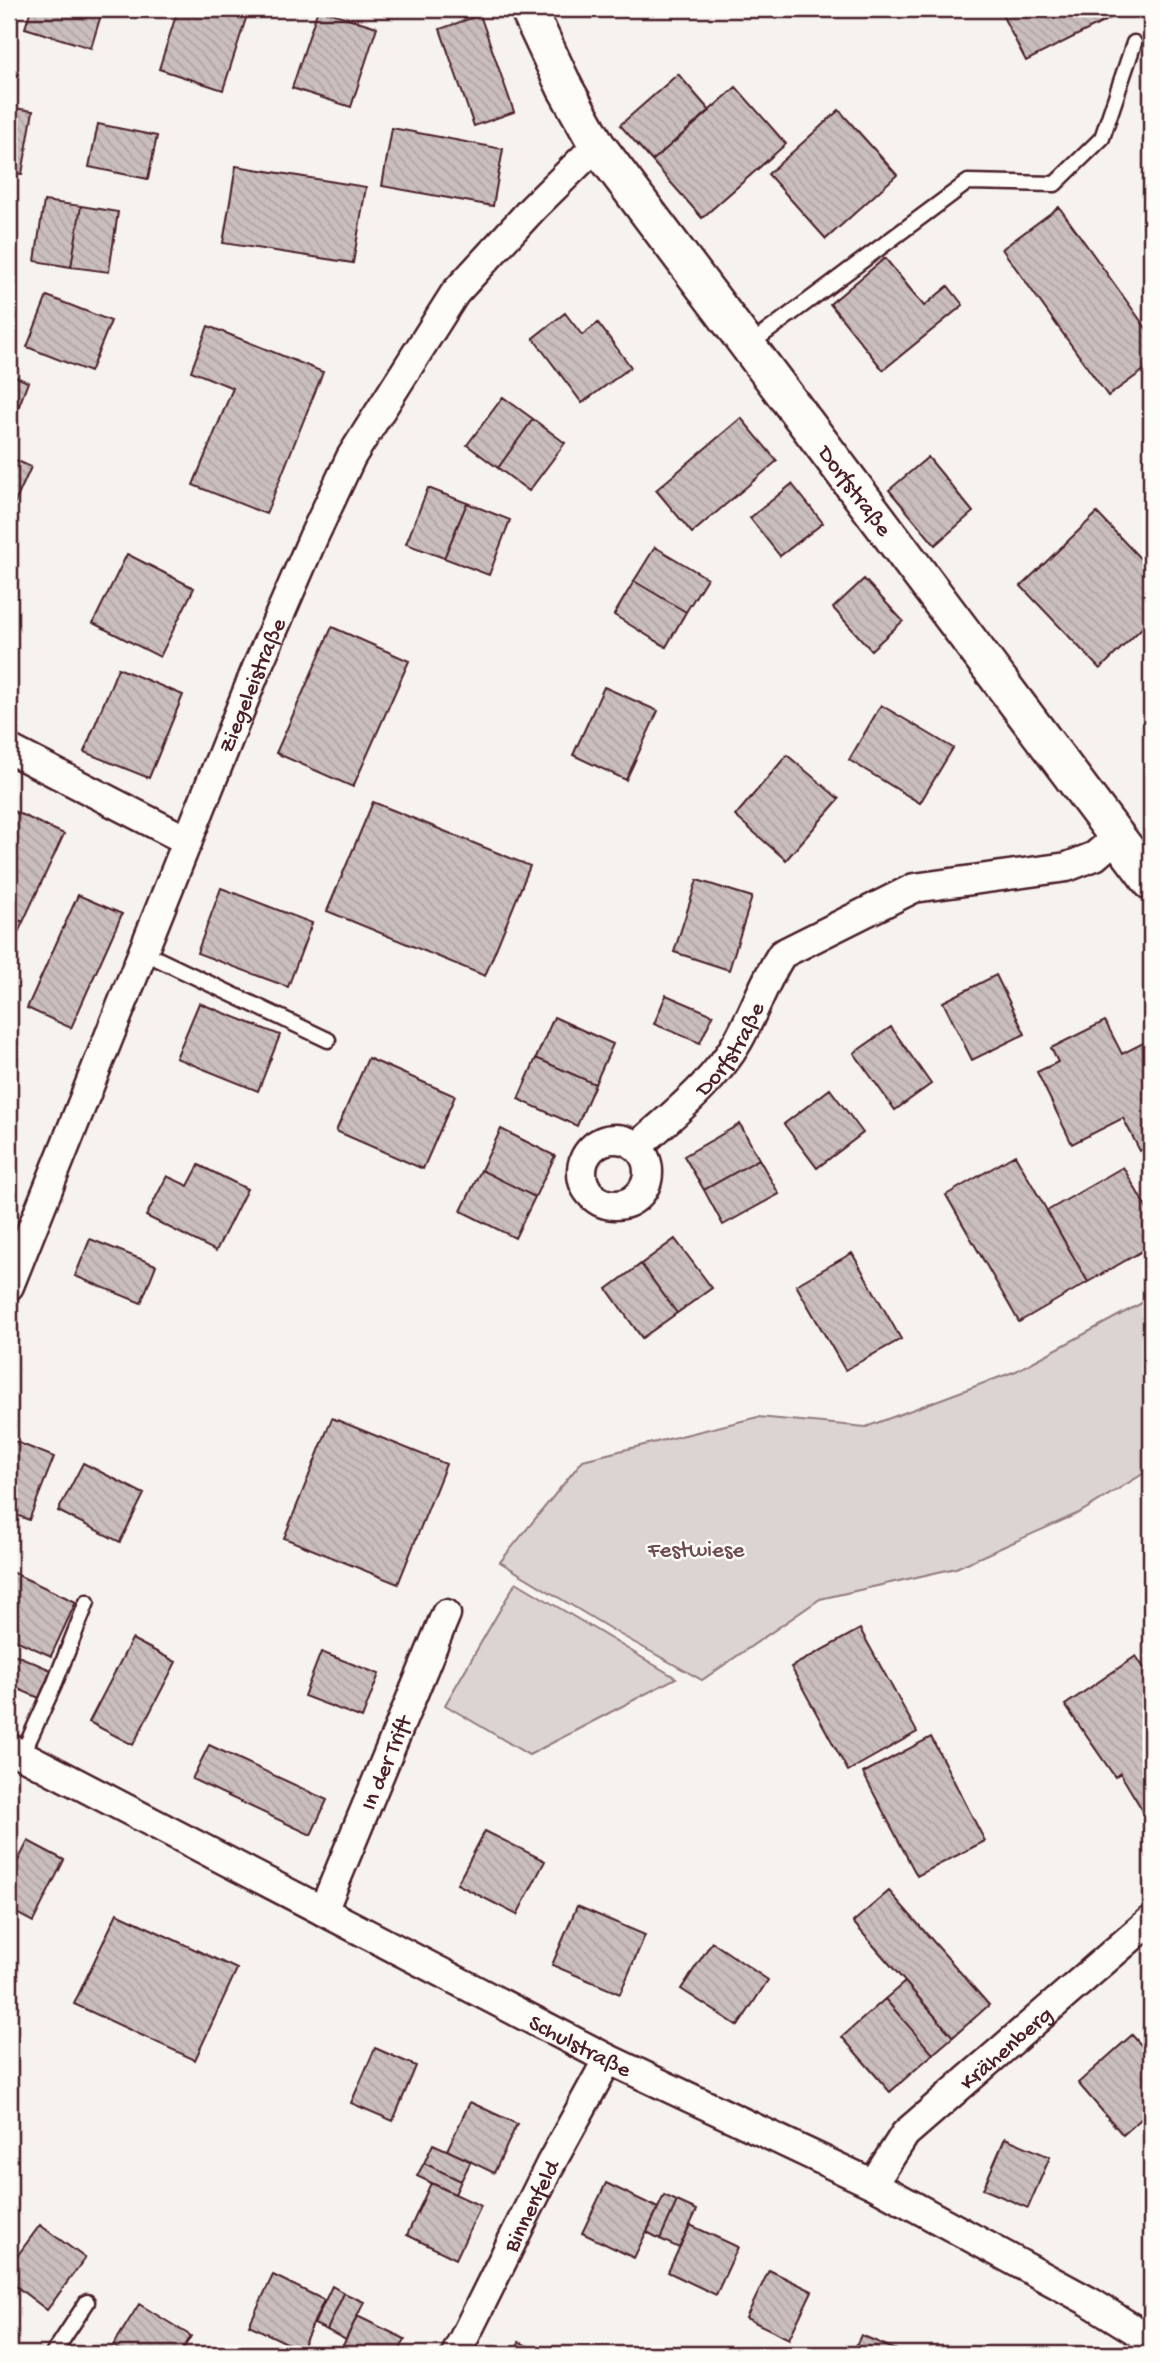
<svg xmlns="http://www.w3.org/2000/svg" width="1160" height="2363" viewBox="0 0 1160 2363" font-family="'Gochi Hand',sans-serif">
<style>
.park{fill:#dcd4d2;stroke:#937a7e;stroke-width:2}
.building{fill:url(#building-back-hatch);stroke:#4a1f2b;stroke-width:2}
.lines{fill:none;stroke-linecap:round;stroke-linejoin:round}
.service-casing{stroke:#4a1f2b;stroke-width:19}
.minor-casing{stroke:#4a1f2b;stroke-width:33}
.tertiary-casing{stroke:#4a1f2b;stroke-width:40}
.service{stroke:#fdfcf7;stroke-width:14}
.minor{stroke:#fdfcf7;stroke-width:28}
.tertiary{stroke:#fdfcf7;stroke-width:35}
.labels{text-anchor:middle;stroke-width:5;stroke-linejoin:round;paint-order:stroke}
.street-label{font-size:23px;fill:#4a1f2b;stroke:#fdfcf7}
.park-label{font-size:23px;fill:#6e4c55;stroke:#fdfcf7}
</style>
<defs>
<pattern id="building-back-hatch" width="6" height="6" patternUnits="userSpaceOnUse" patternTransform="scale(1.75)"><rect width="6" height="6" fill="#cbbfbe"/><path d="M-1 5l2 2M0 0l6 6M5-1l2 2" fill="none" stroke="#b0a4a3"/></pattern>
</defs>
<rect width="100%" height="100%" fill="#f6f3ef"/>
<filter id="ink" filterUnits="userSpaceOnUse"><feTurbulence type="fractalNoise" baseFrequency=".0143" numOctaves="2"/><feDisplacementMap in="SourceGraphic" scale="14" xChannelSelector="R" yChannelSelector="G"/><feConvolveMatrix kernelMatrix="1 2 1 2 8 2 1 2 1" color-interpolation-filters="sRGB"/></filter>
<g filter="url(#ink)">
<path class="park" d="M1151,1298V1469L1079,1513L956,1568L820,1599L702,1680L619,1634L500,1562L583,1460L758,1417L866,1427L1016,1371Z
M516,1582L676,1678L529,1755L445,1705Z"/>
<path class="building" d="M31,9H81L101,15L91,48L25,28Z
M178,9H249L223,90L159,69Z
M318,9L377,27L351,107L292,88Z
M999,9H1129L1026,61Z
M480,15L514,112L474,126L440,29Z
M678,74L710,111L652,161L620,125Z
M736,87L786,144L702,218L652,161Z
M9,107L33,111L22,174L9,172Z
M839,110L897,175L826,239L768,174Z
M98,124L157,136L148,179L89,167Z
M392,128L503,149L493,206L382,186Z
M236,166L366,187L353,263L223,243Z
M44,201L81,206L71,267L35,261Z
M81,206L118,212L109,272L71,267Z
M1059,207L1151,335V365L1108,396L1002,249Z
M885,258L924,306L948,286L963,305L883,370L830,304Z
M47,296L111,321L90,372L27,347Z
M565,313L582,335L598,323L631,367L582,403L533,338Z
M208,326L323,372L266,514L193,485L233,388L191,371Z
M9,374L28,382L11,427L9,426Z
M503,397L533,419L498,468L467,445Z
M741,418L777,461L692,533L656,490Z
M533,419L565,443L529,491L498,468Z
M9,457L31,467L9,516Z
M928,457L973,512L935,545L889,490Z
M792,484L823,523L780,556L750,518Z
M428,488L467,503L444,558L406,544Z
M467,503L510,520L489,575L444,558Z
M1097,513L1151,570V619L1100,669L1021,586Z
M655,547L707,578L686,612L634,581Z
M127,554L194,588L160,657L93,623Z
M864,579L903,621L871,650L833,608Z
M634,581L686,612L666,647L614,615Z
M332,627L409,661L353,787L276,753Z
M118,668L183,695L149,778L84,752Z
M604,687L658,711L626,780L573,755Z
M881,705L953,748L920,803L849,760Z
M787,755L839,799L786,860L735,816Z
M373,802L530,866L485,976L327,911Z
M9,809L64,834L23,922L9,916Z
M697,880L752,897L729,970L674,952Z
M221,888L312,923L288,987L197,953Z
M78,895L122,914L71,1028L27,1008Z
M9,916L23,922L9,952Z
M996,975L1025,1034L972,1060L943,1002Z
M666,995L713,1015L700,1043L654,1024Z
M199,1003L280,1035L258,1091L176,1058Z
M554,1017L613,1044L595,1084L536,1058Z
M1105,1021L1122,1054L1145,1042L1151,1054V1145L1140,1151L1123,1118L1072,1144L1037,1072L1058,1062L1051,1048Z
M891,1027L931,1084L895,1110L854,1053Z
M368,1058L455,1096L423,1169L336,1131Z
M536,1058L595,1084L577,1126L518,1099Z
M830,1089L863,1133L817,1168L784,1124Z
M740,1124L759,1159L704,1190L684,1156Z
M501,1129L555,1156L535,1197L481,1170Z
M1015,1155L1088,1282L1019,1322L946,1195Z
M759,1159L779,1194L723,1225L704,1190Z
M199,1165L247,1189L216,1251L146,1216L167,1176L188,1186Z
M1123,1167L1151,1216V1246L1088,1282L1047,1211Z
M481,1170L535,1197L515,1238L461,1211Z
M90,1239L156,1265L141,1303L75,1276Z
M675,1239L712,1288L677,1313L641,1264Z
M852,1253L901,1339L845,1370L796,1285Z
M641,1264L677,1313L642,1338L607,1289Z
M332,1418L446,1464L398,1584L284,1538Z
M9,1439L54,1457L29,1520L9,1512Z
M83,1463L144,1494L120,1542L58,1511Z
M9,1571L76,1602L51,1656L9,1637Z
M860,1629L917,1732L848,1771L791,1667Z
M132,1639L176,1662L133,1745L89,1722Z
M9,1652L51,1670L39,1698L9,1685Z
M321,1652L379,1674L362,1718L304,1696Z
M1136,1656L1151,1678V1805L1143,1811L1120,1773L1115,1777L1065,1705Z
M931,1737L985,1841L917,1876L863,1773Z
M209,1745L327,1800L311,1835L192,1779Z
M485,1831L545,1861L517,1915L457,1884Z
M28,1841L64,1860L33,1922L9,1909V1879Z
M889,1891L989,2005L953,2037L853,1922Z
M577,1906L645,1935L620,1994L552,1965Z
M117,1913L237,1969L195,2060L74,2004Z
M712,1942L768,1980L738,2026L681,1989Z
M905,1982L953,2037L933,2054L885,1999Z
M885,1999L933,2054L890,2092L842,2037Z
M1132,2035L1151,2056V2110L1123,2135L1078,2083Z
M375,2048L416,2066L393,2121L351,2103Z
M470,2102L517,2124L494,2173L447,2150Z
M1005,2138L1050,2157L1028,2208L983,2189Z
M433,2144L471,2161L461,2181L424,2163Z
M424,2163L461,2181L455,2194L417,2176Z
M431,2183L481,2206L456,2259L407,2235Z
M606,2183L658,2208L634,2258L582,2233Z
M664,2195L677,2201L660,2239L647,2232Z
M677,2201L697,2210L679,2248L660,2239Z
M40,2225L85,2258L47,2310L9,2281V2267Z
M690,2225L738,2247L716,2295L668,2272Z
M769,2270L812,2291L789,2339L746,2318Z
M273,2275L324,2300L301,2350L249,2325Z
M332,2286L344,2293L327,2330L314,2324Z
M344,2293L364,2302L346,2340L327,2330Z
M139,2304L191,2336L180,2354H127L113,2346Z
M357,2316L405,2339L398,2354H339Z
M861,2335L906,2354H852Z
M519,2342L545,2354H513Z"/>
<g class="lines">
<g class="service-casing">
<path id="service" d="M749,345L968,182L1055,184L1102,138L1134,43
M143,952L328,1040
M22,1755L54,1685L87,1602
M53,2354L87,2302"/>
</g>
<g class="minor-casing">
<g id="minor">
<path d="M9,749L188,841"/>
<circle cx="615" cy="1172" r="33"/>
<path id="s1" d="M637,1147C672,1115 714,1083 738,1041C754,1013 764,981 782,954L914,888L1067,867L1095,856L1118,836"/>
<path id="s2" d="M9,1286L258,665L313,538L351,457L455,293L533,208L597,145"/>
<path id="s3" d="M9,1748L608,2059L873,2184L1090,2302L1151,2340"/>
<path id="s4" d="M323,1911L446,1614"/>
<path id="s5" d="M873,2184L905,2134L1151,1920"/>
<path id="s6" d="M456,2354L550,2165L608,2059"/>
</g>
</g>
<g class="tertiary-casing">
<g id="tertiary">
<path id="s7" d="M528,9L565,88L597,145L1151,882"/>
</g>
</g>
<use href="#service" class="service"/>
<use href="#minor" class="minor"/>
<use href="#tertiary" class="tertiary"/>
</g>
</g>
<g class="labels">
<g class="street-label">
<text dy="8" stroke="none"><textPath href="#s7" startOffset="584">Dorfstraße</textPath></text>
<text dy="8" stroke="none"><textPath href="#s2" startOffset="648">Ziegeleistraße</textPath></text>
<text dy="8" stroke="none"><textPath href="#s1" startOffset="136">Dorfstraße</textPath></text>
<text dy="8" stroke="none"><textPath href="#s4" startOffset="161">In der Trift</textPath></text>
<text dy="8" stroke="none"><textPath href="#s3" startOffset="644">Schulstraße</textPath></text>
<text dy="8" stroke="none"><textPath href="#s5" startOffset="192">Krähenberg</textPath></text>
<text dy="8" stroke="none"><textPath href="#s6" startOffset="166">Binnenfeld</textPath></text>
</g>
<g class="park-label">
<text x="696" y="1556">Festwiese</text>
</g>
</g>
<rect width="1160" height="2363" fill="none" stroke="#fdfcf7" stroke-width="35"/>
<rect x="18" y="18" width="1125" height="2328" fill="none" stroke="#4a1f2b" stroke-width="2.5" filter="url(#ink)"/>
</svg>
